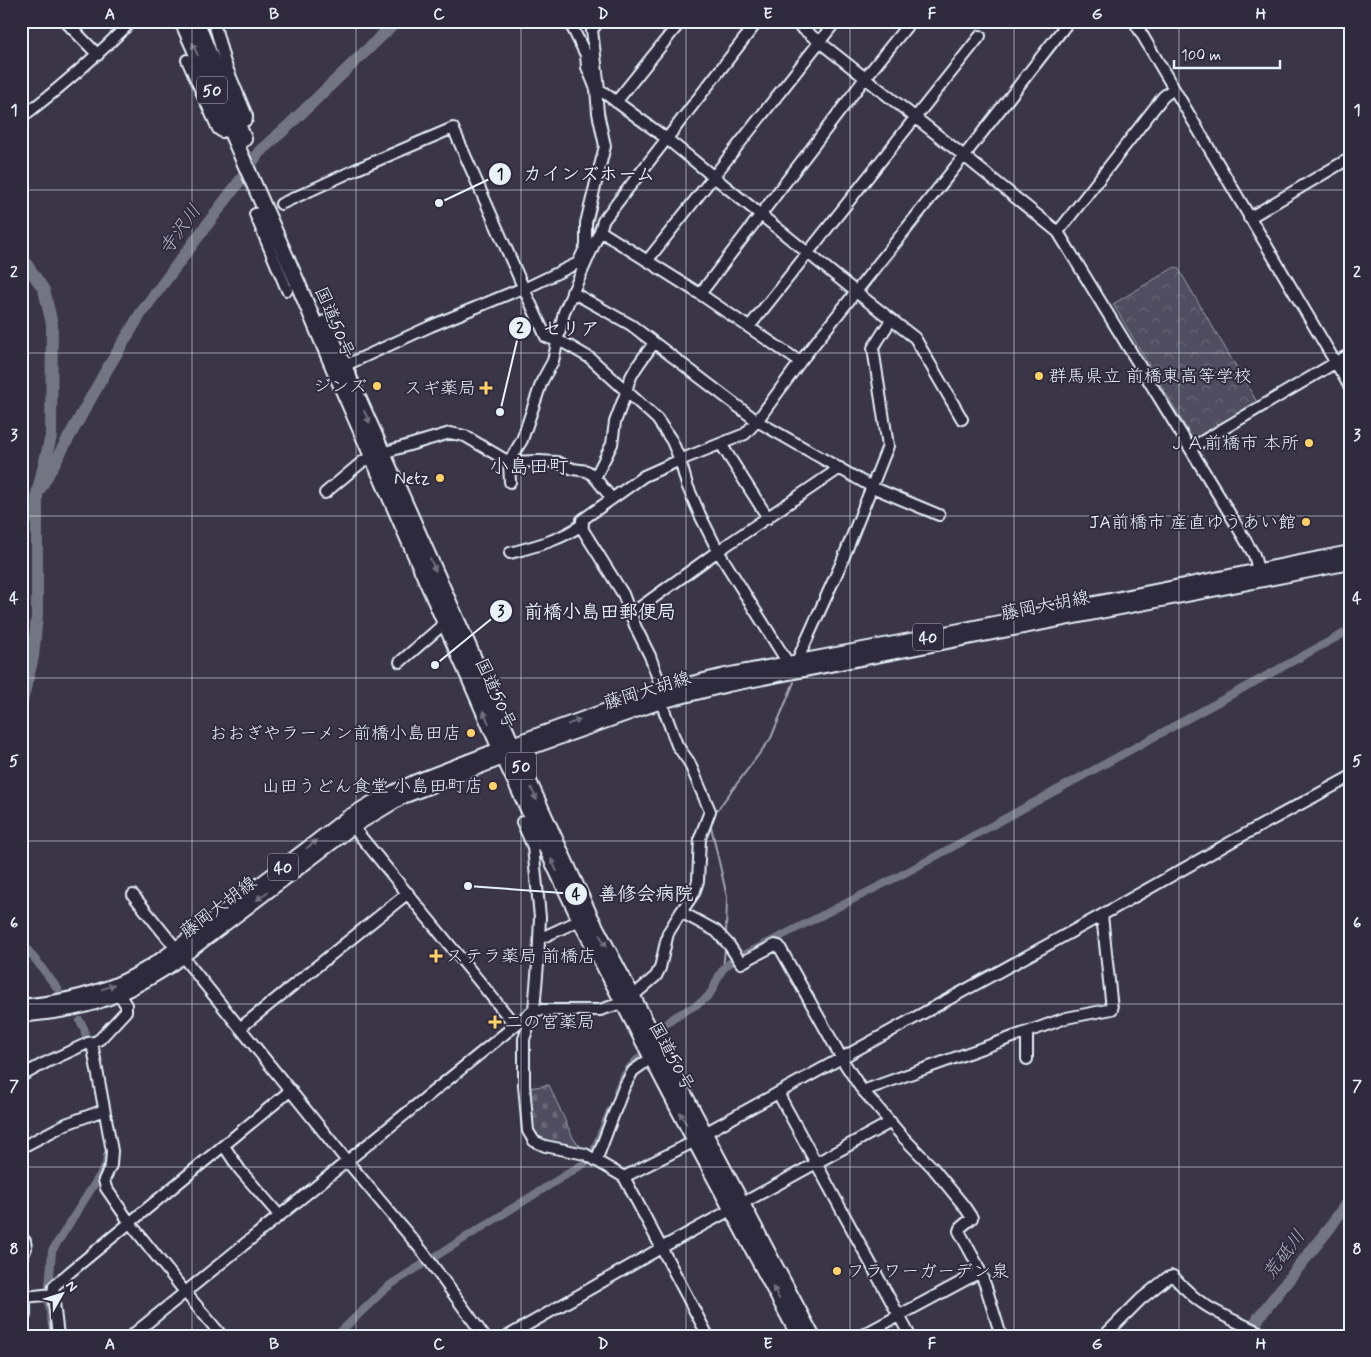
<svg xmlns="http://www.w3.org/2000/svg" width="1371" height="1357" viewBox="0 0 1371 1357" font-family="Mynerve,'Klee One',sans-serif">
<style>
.cemetery{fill:url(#cemetery-stones);stroke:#9ca0ac}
.park{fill:url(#park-crowns);stroke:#9ca0ac}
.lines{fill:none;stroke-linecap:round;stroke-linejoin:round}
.stream{stroke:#a2a6b1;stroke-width:2}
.canal{stroke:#737482;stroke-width:8}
.river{stroke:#737482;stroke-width:12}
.minor-casing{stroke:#e8f1f8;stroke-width:14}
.major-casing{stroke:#e8f1f8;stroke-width:16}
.highway-casing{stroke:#e8f1f8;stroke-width:18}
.minor{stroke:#2f2a3d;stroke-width:10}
.major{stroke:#2f2a3d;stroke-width:12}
.highway{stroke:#2f2a3d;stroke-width:14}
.oneway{fill:#70707e}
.grid{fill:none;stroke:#e8f1f8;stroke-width:1;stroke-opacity:0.55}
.poi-dot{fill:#ffd166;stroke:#2f2a3d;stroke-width:2}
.labels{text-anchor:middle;stroke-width:4;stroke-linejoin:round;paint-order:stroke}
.shield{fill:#2f2a3d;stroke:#b0b5c0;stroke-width:1}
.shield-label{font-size:16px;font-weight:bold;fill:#e8f1f8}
.street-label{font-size:18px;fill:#e8f1f8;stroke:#2f2a3d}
.poi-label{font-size:18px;fill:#e8f1f8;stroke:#2f2a3d;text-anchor:end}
.water-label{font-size:19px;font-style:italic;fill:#aeb2bd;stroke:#2f2a3d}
.quarter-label{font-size:20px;fill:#e8f1f8;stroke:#2f2a3d}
.leader{fill:none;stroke:#e8f1f8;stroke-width:2}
.callout-dot{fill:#e8f1f8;stroke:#2f2a3d;stroke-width:2}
.mark-label{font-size:15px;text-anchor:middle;font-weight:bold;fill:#111}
.callout-label{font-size:19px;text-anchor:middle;font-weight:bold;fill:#e8f1f8;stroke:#2f2a3d;stroke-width:4;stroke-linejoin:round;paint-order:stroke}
.neatline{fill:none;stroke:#e8f1f8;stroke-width:2}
.grid-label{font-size:16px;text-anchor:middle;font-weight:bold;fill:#e8f1f8}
</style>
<defs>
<pattern id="cemetery-stones" width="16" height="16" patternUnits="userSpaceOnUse" patternTransform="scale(1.25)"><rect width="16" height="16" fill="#504e5f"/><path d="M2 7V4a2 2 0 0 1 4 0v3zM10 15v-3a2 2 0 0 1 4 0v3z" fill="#696877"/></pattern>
<pattern id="park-crowns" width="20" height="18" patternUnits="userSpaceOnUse" patternTransform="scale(1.25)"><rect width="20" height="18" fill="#504e5f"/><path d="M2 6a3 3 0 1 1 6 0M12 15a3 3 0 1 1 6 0" fill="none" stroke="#696877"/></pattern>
</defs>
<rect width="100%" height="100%" fill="#3a3648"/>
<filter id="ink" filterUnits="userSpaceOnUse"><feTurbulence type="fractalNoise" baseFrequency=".02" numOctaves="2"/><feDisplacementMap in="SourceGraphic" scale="10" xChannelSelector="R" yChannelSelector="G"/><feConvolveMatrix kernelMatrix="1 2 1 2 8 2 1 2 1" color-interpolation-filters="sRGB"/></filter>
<g filter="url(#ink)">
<path class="cemetery" d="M549,1085L573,1138L581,1148L543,1142L533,1134L528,1088Z"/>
<path class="park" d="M1175,267L1178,268L1257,402L1197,438H1192L1113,304Z"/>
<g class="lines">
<path class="stream" d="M1050,21L1057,27
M972,155L1067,34
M936,201L964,165
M864,293L924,217
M715,813L771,738L794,682
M710,822L727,897L726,935
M723,969L725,949"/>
<path class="canal" d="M21,941L58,989
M742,956L905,873L1350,630
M80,1021L84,1028L88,1048
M660,1032C662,1029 664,1026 667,1023C679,1011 698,1008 709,995C719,982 716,971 733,961
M617,1091C622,1078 629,1065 641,1057
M53,1332L48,1300L52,1251L102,1172L106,1164L107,1155
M336,1336L384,1290L393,1283L588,1161L593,1153L610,1111"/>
<path class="river" d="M21,256L44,290L52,324L51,436L37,494V616L33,657L21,705
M37,494L106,371L141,313L239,182L259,152L287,127L397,21
M1250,1336L1259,1317L1331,1226L1350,1198"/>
<g class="minor-casing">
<path id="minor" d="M65,21L98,55
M212,21L216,30L225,63L247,116V119L245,121
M599,21L592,30L599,89L667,139L856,292L915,338L962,419
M793,21L964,156L1058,232L1227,509L1254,555L1260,577
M1134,21L1350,387
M187,60L218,129L222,132
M616,102L681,21
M21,118C60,88 97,56 132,21
M281,204L357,169L453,128L524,289L546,337L566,344L590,358L657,419L672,441L680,460L687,485L700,515L718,551L788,663
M259,213L255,214L287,290
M1249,218L1350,158
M600,231L700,294L800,362
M1058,232L1163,97L1173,89
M647,261L836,21
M572,292L631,325L757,421L872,487L939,515
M700,294L866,77L911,21
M749,327L980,36
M344,366L431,326L518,290L524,289L578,263L586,246V223L605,146L598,113L596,89L587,67L586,55L569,21
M721,444L768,518
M1191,448L1350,354
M595,478L612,444L615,422L627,390C628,375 645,356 654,343
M510,482L509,462L522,440L542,381L553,361L564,312L600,231L603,221L758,21
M325,493L362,462L372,456L450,433L465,436L509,462L539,461L557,462L573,469L587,471L593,475L612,499
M510,553C536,546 561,540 583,524
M631,614L718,551L840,468
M797,661L841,564L888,446L873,348L891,320
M400,662L445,623
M522,822L533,847L540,917L538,964L534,1010L524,1039V1085L528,1131L534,1141L545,1146L585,1154L624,1177L708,1336
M353,827L515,1025
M133,895L347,1161L423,1252L484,1336
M681,912L694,893L698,881L700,838L710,811L689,762L677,745L661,702L662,690L650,656L636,628L623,594L583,530L582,520L644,476L680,460L745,434L757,421L800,362L964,156L1069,21
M539,939L580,920
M240,1028L408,893
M92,1043L112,1151L111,1165L104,1180L106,1188L130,1223L185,1292L222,1336
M1027,1059V1032
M21,1076L45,1063L88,1043L95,1042L100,1039L126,1011V1005L119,994
M864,1092L868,1089L1066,1018L1112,1009L1102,915
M778,1093L910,1336
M705,1133L1102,915L1238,838L1350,777
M21,1145H26L66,1124L104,1110
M224,1146L240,1170L279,1215
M596,1161L624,1087L633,1071L651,1058
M624,1177L695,1141
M21,1238L25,1241L26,1248L21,1258
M21,1266L25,1297L53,1294
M21,1321L25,1315V1297
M58,1336L53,1294L54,1286L70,1272L291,1090
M131,1336L534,1010H600L622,1003L633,996L656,976L660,968L668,933L681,912L716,931L729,945L741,963L775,945L779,946L845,1064L860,1087L902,1136L933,1168L964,1206L972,1218L960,1228L959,1231L977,1264L986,1287L1001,1336
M508,1336L661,1248L891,1122
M861,1336L980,1272
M1104,1336L1141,1299L1167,1278L1173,1276C1179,1283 1186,1290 1193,1296C1211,1312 1245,1325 1267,1336"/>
</g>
<g class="major-casing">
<path id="major" d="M21,1006C53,1003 84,997 114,985C153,969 185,941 219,915C261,883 304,851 346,818L371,803L416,781L512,744L662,690L725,675L900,642L1350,552
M21,1016C48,1013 76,1010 101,1001C126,993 148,980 170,966L353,827L403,797L516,753L661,702L728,685L1350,563"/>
</g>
<g class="highway-casing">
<path id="highway" d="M182,21L298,284L336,374L504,758L580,920L695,1141L799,1336
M196,21L244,139
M325,323L516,753L590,916L812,1336"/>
</g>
<use href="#minor" class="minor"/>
<use href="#major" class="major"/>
<use href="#highway" class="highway"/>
</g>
<defs><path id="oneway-solid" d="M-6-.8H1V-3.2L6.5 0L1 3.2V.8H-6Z" transform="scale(1.25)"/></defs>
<g class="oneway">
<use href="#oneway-solid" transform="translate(195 49) rotate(-114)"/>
<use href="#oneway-solid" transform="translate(367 417) rotate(65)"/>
<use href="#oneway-solid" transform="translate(433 565) rotate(66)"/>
<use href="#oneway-solid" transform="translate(486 717) rotate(-114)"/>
<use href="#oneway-solid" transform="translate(574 722) rotate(-20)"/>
<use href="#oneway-solid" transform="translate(534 794) rotate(66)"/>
<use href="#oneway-solid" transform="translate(312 844) rotate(-37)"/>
<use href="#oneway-solid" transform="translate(554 865) rotate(-115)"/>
<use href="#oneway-solid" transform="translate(262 896) rotate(143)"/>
<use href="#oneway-solid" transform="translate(603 941) rotate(62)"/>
<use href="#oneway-solid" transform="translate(108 987) rotate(-21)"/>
<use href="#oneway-solid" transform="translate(683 1118) rotate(-118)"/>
<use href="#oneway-solid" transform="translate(776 1293) rotate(-118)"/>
</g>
</g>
<path class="grid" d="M192,21V1336M356,21V1336M521,21V1336M686,21V1336M850,21V1336M1014,21V1336M1179,21V1336M21,190H1350M21,353H1350M21,516H1350M21,678H1350M21,841H1350M21,1004H1350M21,1167H1350"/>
<g class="poi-dot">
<circle cx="1039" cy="376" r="5"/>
<circle cx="377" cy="386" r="5"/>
<path d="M483.5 380.5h5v5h5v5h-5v5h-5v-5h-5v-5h5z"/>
<circle cx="1309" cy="443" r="5"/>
<circle cx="440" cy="478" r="5"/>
<circle cx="1306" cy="522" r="5"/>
<circle cx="471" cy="733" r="5"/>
<circle cx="493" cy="786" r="5"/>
<path d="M433.5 948.5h5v5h5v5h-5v5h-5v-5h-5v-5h5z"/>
<path d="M492.5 1014.5h5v5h5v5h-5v5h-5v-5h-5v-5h5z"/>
<circle cx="837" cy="1271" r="5"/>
</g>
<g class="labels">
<g class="shield">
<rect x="197" y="76.5" width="30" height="27" rx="4"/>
<rect x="913" y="623.5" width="30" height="27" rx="4"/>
<rect x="506" y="752.5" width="30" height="27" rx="4"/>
<rect x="268" y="853.5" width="30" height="27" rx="4"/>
</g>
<g class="shield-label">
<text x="212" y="96">50</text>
<text x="928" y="643">40</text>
<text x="521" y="772">50</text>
<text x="283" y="873">40</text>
</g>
<g class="street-label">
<text transform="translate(335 322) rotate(67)" y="6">国道50号</text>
<text transform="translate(1045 605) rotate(-11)" y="6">藤岡大胡線</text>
<text transform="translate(647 690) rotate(-17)" y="6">藤岡大胡線</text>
<text transform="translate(496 693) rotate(66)" y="6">国道50号</text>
<text transform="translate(218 907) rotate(-37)" y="6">藤岡大胡線</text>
<text transform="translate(672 1056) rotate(62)" y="6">国道50号</text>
</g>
<g class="poi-label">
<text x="1049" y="382" text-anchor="start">群馬県立 前橋東高等学校</text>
<text x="367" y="392">ジンズ</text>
<text x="476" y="394">スギ薬局</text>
<text x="1299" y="449">ＪＡ前橋市 本所</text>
<text x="430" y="484">Netz</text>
<text x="1296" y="528">JA前橋市 産直ゆうあい館</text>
<text x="461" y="739">おおぎやラーメン前橋小島田店</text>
<text x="483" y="792">山田うどん食堂 小島田町店</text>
<text x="446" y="962" text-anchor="start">ステラ薬局 前橋店</text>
<text x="505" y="1028" text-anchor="start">二の宮薬局</text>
<text x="847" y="1277" text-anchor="start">フラワーガーデン泉</text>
</g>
<g class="water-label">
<text transform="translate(179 229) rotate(-54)" y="7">寺沢川</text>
<text transform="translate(1283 1254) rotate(-53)" y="7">荒砥川</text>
</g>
<g class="quarter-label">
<text x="529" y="473">小島田町</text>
</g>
</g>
<path class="leader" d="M439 203L500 174M500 412L520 328M435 665L501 611M468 886L576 894"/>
<g class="callout-dot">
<circle cx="439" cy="203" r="5"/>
<circle cx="500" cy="412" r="5"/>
<circle cx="435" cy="665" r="5"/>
<circle cx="468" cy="886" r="5"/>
<circle cx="500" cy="174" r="12"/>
<circle cx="520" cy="328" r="12"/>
<circle cx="501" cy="611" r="12"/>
<circle cx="576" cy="894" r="12"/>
</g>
<g class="mark-label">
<text x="500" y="179">1</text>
<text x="520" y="333">2</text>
<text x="501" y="616">3</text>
<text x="576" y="899">4</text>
</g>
<g class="callout-label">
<text x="589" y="180">カインズホーム</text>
<text x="571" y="335">セリア</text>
<text x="600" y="618">前橋小島田郵便局</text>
<text x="646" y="900">善修会病院</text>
</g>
<rect width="1371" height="1357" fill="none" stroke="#2f2a3d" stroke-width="55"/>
<g transform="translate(62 1294) rotate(51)" stroke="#2f2a3d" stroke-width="4" paint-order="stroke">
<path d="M0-4L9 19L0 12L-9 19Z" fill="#e8f1f8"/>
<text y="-8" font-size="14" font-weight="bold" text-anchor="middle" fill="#e8f1f8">N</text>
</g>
<path d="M1174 60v8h106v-8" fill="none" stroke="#e8f1f8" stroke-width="2.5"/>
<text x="1181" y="60" font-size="15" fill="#e8f1f8" stroke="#2f2a3d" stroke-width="4" paint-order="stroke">100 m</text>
<rect x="28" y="28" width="1316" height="1302" class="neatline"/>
<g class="grid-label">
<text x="110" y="19">A</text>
<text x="274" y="19">B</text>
<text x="439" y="19">C</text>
<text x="603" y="19">D</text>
<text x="768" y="19">E</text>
<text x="932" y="19">F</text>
<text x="1097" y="19">G</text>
<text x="1261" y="19">H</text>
<text x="14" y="115">1</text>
<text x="1357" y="115">1</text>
<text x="14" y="277">2</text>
<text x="1357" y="277">2</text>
<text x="14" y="440">3</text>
<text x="1357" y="440">3</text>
<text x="14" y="603">4</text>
<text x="1357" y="603">4</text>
<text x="14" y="766">5</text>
<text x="1357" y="766">5</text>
<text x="14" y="928">6</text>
<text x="1357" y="928">6</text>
<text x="14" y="1091">7</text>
<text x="1357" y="1091">7</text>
<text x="14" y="1254">8</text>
<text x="1357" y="1254">8</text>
<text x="110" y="1349">A</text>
<text x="274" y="1349">B</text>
<text x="439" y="1349">C</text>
<text x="603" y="1349">D</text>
<text x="768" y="1349">E</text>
<text x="932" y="1349">F</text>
<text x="1097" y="1349">G</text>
<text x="1261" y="1349">H</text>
</g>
</svg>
